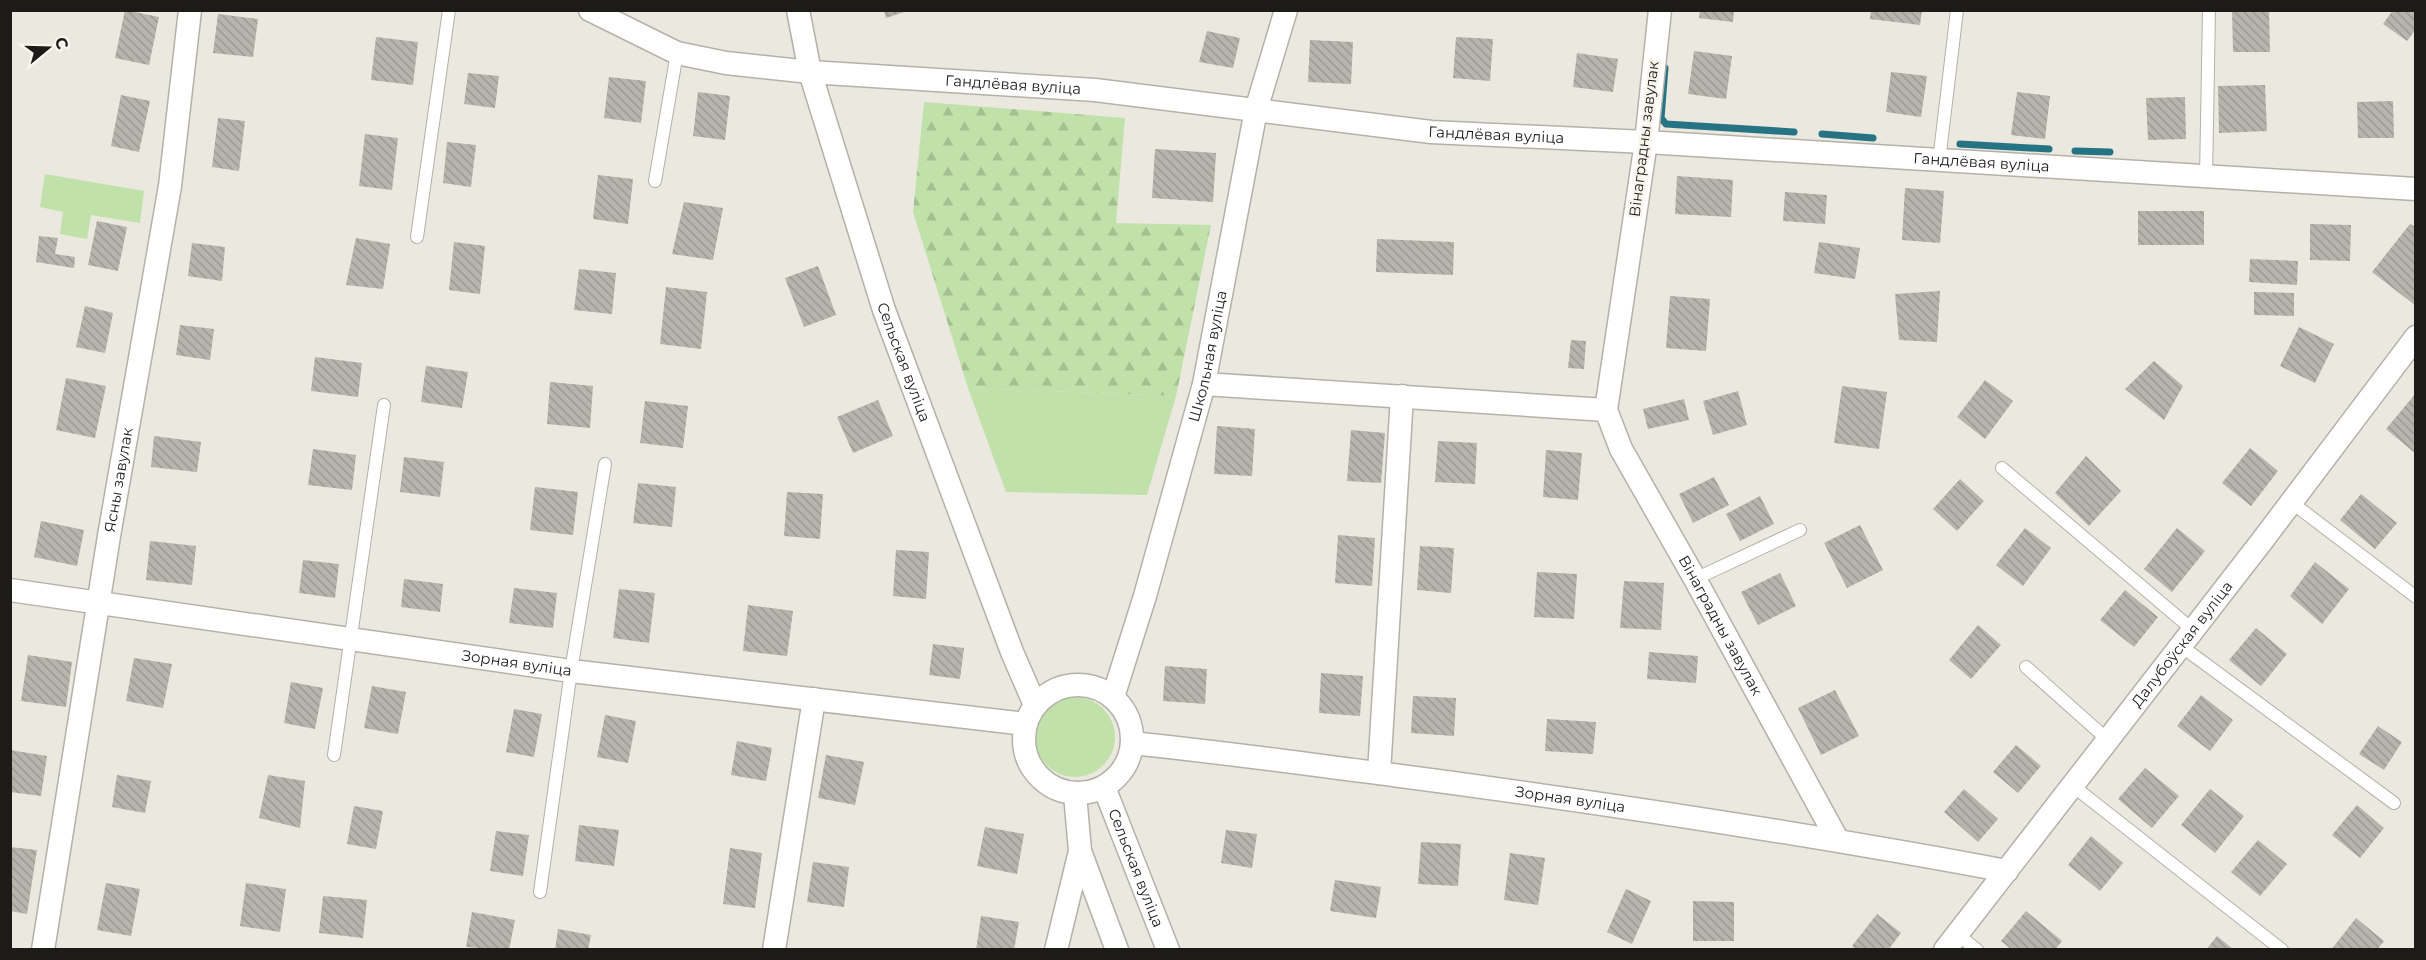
<svg xmlns="http://www.w3.org/2000/svg" width="2426" height="960" viewBox="0 0 2426 960" font-family="Montserrat,sans-serif">
<style>
.green{fill:#c0e1a9}
.forest{fill:url(#forest-firs)}
.lines{fill:none;stroke-linecap:round;stroke-linejoin:round}
.stream{stroke:#267483;stroke-width:7}
.building{fill:url(#building-back-hatch)}
.lane-casing{stroke:#b4b1a8;stroke-width:14}
.street-casing{stroke:#b4b1a8;stroke-width:25}
.lane{stroke:#fff;stroke-width:12}
.street{stroke:#fff;stroke-width:22}
.labels{text-anchor:middle;stroke-width:5;stroke-linejoin:round;paint-order:stroke}
.street-label{font-size:15px;fill:#1c1b18;stroke:#f8f5ec}
</style>
<defs>
<pattern id="forest-firs" width="22" height="20" patternUnits="userSpaceOnUse" patternTransform="scale(1.5)"><rect width="22" height="20" fill="#c0e1a9"/><path d="M5 1l3.5 6h-7zM16 11l3.5 6h-7z" fill="#a4c091"/></pattern>
<pattern id="building-back-hatch" width="6" height="6" patternUnits="userSpaceOnUse" patternTransform="scale(1.5)"><rect width="6" height="6" fill="#b6b4ab"/><path d="M-1 5l2 2M0 0l6 6M5-1l2 2" fill="none" stroke="#9c9a92"/></pattern>
</defs>
<rect width="100%" height="100%" fill="#ebe8df"/>
<path class="green" d="M45,174L144,191L140,223L91,215L87,239L60,234L63,212L40,207Z
M968,388L1176,396L1147,495L1006,492Z
M1035 737a40 40 0 1 1 80 0a40 40 0 1 1-80 0Z"/>
<path class="forest" d="M924,102L1125,118L1116,223L1211,225L1176,396L968,388L913,212Z"/>
<g class="lines">
<path class="stream" d="M1665,68L1661,118L1666,124L1794,132
M1822,134L1873,138
M1960,144L2049,149
M2075,151L2110,152"/>
</g>
<path class="building" d="M125,10L159,17L149,65L115,58Z
M884,10H907V11L886,18Z
M1700,10H1734L1733,22L1699,18Z
M1871,10H1922L1920,25L1870,19Z
M2232,10H2269L2270,52H2233Z
M2393,10H2416V29L2407,41L2383,24Z
M218,14L258,19L253,57L213,53Z
M1207,31L1240,38L1233,68L1199,62Z
M376,37L418,42L413,85L371,80Z
M1456,37L1493,39L1490,81L1453,78Z
M1310,40L1353,42L1351,84L1308,82Z
M1694,51L1732,56L1726,99L1688,94Z
M1577,53L1618,59L1613,92L1573,87Z
M1891,72L1927,76L1921,117L1886,112Z
M468,73L499,76L495,108L464,104Z
M609,77L646,81L641,123L604,118Z
M2265,85L2267,131L2219,133L2218,86Z
M698,92L730,96L725,140L693,136Z
M2017,92L2050,96L2045,139L2011,135Z
M121,95L150,101L139,152L111,146Z
M2185,97L2186,139L2148,140L2146,98Z
M2393,101L2394,138H2358L2357,102Z
M218,118L245,121L239,171L212,167Z
M365,134L398,138L392,190L359,186Z
M447,142L476,145L471,187L443,183Z
M1155,149L1216,153L1213,202L1152,198Z
M598,175L633,179L628,224L593,219Z
M1677,176L1733,180L1731,217L1675,214Z
M1905,188L1944,191L1940,243L1902,240Z
M1785,192L1827,195L1825,224L1783,221Z
M684,202L723,208L713,260L672,254Z
M2138,211H2204V245H2138Z
M97,221L127,227L118,271L88,265Z
M2310,224L2351,225L2350,261L2310,260Z
M2410,224L2416,227V306L2372,272Z
M39,236L58,238L55,254L75,257L74,268L36,262Z
M356,238L390,244L383,289L346,285Z
M1377,239L1454,242L1453,275L1376,272Z
M454,242L485,246L480,294L449,290Z
M1819,242L1860,248L1855,279L1814,273Z
M192,243L225,247L222,281L188,276Z
M2250,259L2298,261L2297,285L2249,282Z
M818,266L836,315L804,327L785,278Z
M579,269L616,273L612,314L574,310Z
M666,287L707,292L701,349L660,344Z
M1940,291L1937,342L1899,340L1895,294Z
M2254,292L2294,293V316L2254,315Z
M1670,296L1710,299L1706,351L1666,348Z
M85,306L113,313L105,353L76,347Z
M180,325L214,329L210,360L176,355Z
M2299,327L2334,344L2315,383L2280,366Z
M1571,340L1586,341L1584,369L1568,368Z
M315,357L362,363L358,397L311,391Z
M2154,361L2183,386L2164,420L2125,389Z
M426,366L468,372L462,408L421,402Z
M66,378L106,386L95,438L56,430Z
M1985,380L2013,401L1985,439L1957,417Z
M550,382L593,386L590,428L547,424Z
M1842,386L1887,392L1879,449L1834,443Z
M1738,391L1747,425L1713,435L1703,401Z
M2416,393V454L2386,429Z
M1684,399L1689,420L1648,429L1643,409Z
M878,400L893,436L853,453L837,417Z
M645,401L688,406L683,448L640,443Z
M1217,426L1255,429L1252,476L1214,474Z
M1351,430L1385,433L1381,483L1347,481Z
M154,436L201,442L197,472L151,467Z
M1438,441L1477,443L1475,484L1435,482Z
M2250,448L2278,471L2251,506L2222,483Z
M313,449L356,455L352,490L308,485Z
M1546,450L1582,453L1578,500L1543,497Z
M2086,456L2121,491L2089,526L2055,493Z
M404,457L444,462L440,497L400,492Z
M1714,477L1729,505L1693,523L1679,494Z
M1960,479L1984,501L1957,531L1933,509Z
M638,483L676,487L672,527L633,523Z
M535,487L578,492L573,535L530,530Z
M787,492L823,494L820,539L784,536Z
M2361,494L2397,523L2375,549L2340,520Z
M1760,496L1774,524L1740,541L1726,514Z
M41,521L84,530L77,566L34,557Z
M1860,525L1883,570L1847,588L1824,543Z
M2025,528L2051,548L2023,586L1996,565Z
M2177,528L2205,551L2172,592L2144,569Z
M1338,535L1375,538L1372,586L1335,583Z
M150,541L196,546L192,585L146,580Z
M1420,546L1454,548L1451,593L1417,590Z
M896,550L929,552L926,599L893,596Z
M303,560L339,564L335,598L299,593Z
M2315,562L2349,589L2322,624L2290,596Z
M1537,572L1577,574L1574,619L1534,617Z
M1780,573L1796,606L1758,625L1741,592Z
M404,579L443,584L440,612L401,607Z
M1624,581L1664,583L1661,630L1620,628Z
M514,588L557,593L553,628L509,623Z
M619,589L655,593L649,643L613,638Z
M2125,590L2158,617L2134,647L2100,620Z
M748,605L793,611L787,656L743,651Z
M1978,625L2001,645L1971,679L1949,660Z
M2256,628L2287,654L2261,686L2229,660Z
M933,644L964,648L960,679L929,675Z
M1649,652L1698,656L1696,683L1647,679Z
M28,655L72,662L66,707L21,701Z
M134,658L172,664L163,708L126,701Z
M1165,666L1207,669L1205,704L1163,701Z
M1321,673L1363,676L1360,716L1319,713Z
M291,682L323,688L315,729L284,723Z
M372,686L406,692L398,734L364,728Z
M1835,690L1859,736L1821,755L1798,708Z
M2201,695L2233,720L2210,751L2177,726Z
M1413,696L1456,698L1454,736L1411,733Z
M514,709L542,714L534,757L506,752Z
M605,715L636,721L628,763L597,757Z
M1547,719L1596,722L1593,754L1545,751Z
M2378,726L2402,742L2384,770L2359,754Z
M737,741L772,748L766,781L731,775Z
M2016,745L2041,766L2018,793L1993,772Z
M10,750L47,756L41,796L10,792Z
M826,755L864,762L855,805L818,798Z
M2145,768L2179,796L2152,828L2118,799Z
M117,775L151,781L145,813L112,807Z
M268,775L305,781L300,828L259,818Z
M1964,789L1998,819L1978,842L1944,812Z
M2210,789L2244,816L2215,853L2181,825Z
M2357,805L2384,828L2360,858L2332,835Z
M354,806L383,811L376,849L347,844Z
M579,825L619,830L614,866L575,861Z
M985,827L1024,834L1017,874L977,866Z
M1226,830L1257,834L1252,868L1221,863Z
M496,831L529,835L523,876L490,871Z
M2091,836L2123,863L2100,891L2068,865Z
M2258,840L2287,864L2260,896L2231,872Z
M1421,842L1461,844L1458,886L1418,884Z
M10,847L37,850L27,914L10,911Z
M730,848L762,853L755,908L723,904Z
M1510,853L1545,858L1538,905L1504,900Z
M813,862L849,867L844,907L807,902Z
M1335,880L1381,887L1376,918L1330,911Z
M106,883L140,889L131,936L97,930Z
M246,883L286,889L280,932L240,926Z
M1626,889L1651,901L1632,944L1607,932Z
M323,896L367,900L363,938L319,933Z
M1693,901L1734,902V941H1693Z
M2026,911L2062,941L2055,950H2012L2001,941Z
M472,912L515,920L509,950L466,947Z
M1877,914L1901,933L1888,950H1857L1852,946Z
M981,916L1019,922L1014,950H976Z
M2356,918L2384,941L2377,950H2331Z
M558,929L591,935L588,950H555Z
M2217,936L2234,950H2206Z"/>
<g class="lines">
<g class="lane-casing">
<path id="lane" d="M1939,161L1957,10
M2206,178L2209,10
M655,181L677,53
M417,237L449,10
M2002,468L2193,630
M2291,502L2416,597
M1695,579L1800,530
M2181,646L2394,803
M2026,667L2108,740
M334,755L384,405
M2073,786L2282,950
M540,892L571,671L605,464
M1957,934L1977,950"/>
</g>
<g class="street-casing">
<g id="street">
<path id="s1" d="M590,10L677,53L726,63L810,72L1095,90L1431,132L1646,142L2416,189"/>
<path id="s2" d="M798,10L810,72L884,310L1012,652L1035,705"/>
<path id="s3" d="M1660,10L1646,142L1606,410L1621,449L1695,579L1837,839"/>
<path d="M1204,384L1606,410"/>
<path id="s4" d="M10,590L571,671L1025,724"/>
<circle cx="1078" cy="739" r="54"/>
<path id="s5" d="M1113,697L1145,596L1204,384L1256,110L1286,10"/>
<path id="s6" d="M1132,743C1220,752 1306,764 1393,775C1599,802 1803,833 2007,871"/>
<path d="M1379,773L1402,396"/>
<path id="s7" d="M1104,787L1168,950"/>
<path d="M1075,794L1080,851L1117,950"/>
<path id="s8" d="M43,950L109,536L170,186L190,10"/>
<path d="M774,950L814,699"/>
<path d="M1056,950L1080,851"/>
<path id="s9" d="M1945,950L2262,541L2416,337"/>
</g>
</g>
<use href="#lane" class="lane"/>
<use href="#street" class="street"/>
</g>
<g class="labels">
<g class="street-label">
<text dy="5" stroke="none"><textPath href="#s1" startOffset="435">Гандлёвая вуліца</textPath></text>
<text dy="5" stroke="none"><textPath href="#s1" startOffset="921">Гандлёвая вуліца</textPath></text>
<text transform="translate(1644 139) rotate(-83)" y="5">Вінаградны завулак</text>
<text dy="5" stroke="none"><textPath href="#s1" startOffset="1407">Гандлёвая вуліца</textPath></text>
<text dy="5" stroke="none"><textPath href="#s5" startOffset="354">Школьная вуліца</textPath></text>
<text dy="5" stroke="none"><textPath href="#s2" startOffset="368">Сельская вуліца</textPath></text>
<text dy="5" stroke="none"><textPath href="#s8" startOffset="476">Ясны завулак</textPath></text>
<text dy="5" stroke="none"><textPath href="#s3" startOffset="648">Вінаградны завулак</textPath></text>
<text dy="5" stroke="none"><textPath href="#s9" startOffset="387">Далубоўская вуліца</textPath></text>
<text dy="5" stroke="none"><textPath href="#s4" startOffset="512">Зорная вуліца</textPath></text>
<text dy="5" stroke="none"><textPath href="#s6" startOffset="442">Зорная вуліца</textPath></text>
<text dy="5" stroke="none"><textPath href="#s7" startOffset="87">Сельская вуліца</textPath></text>
</g>
</g>
<rect width="2426" height="960" fill="none" stroke="#1c1b18" stroke-width="24"/>
<g transform="translate(48 48) rotate(71)" stroke="#f8f5ec" stroke-width="4.5" paint-order="stroke">
<path d="M0-4.5L10 22L0 15L-10 22Z" fill="#1c1b18"/>
<text y="-9" font-size="16" font-weight="bold" text-anchor="middle" fill="#1c1b18">С</text>
</g>
</svg>
